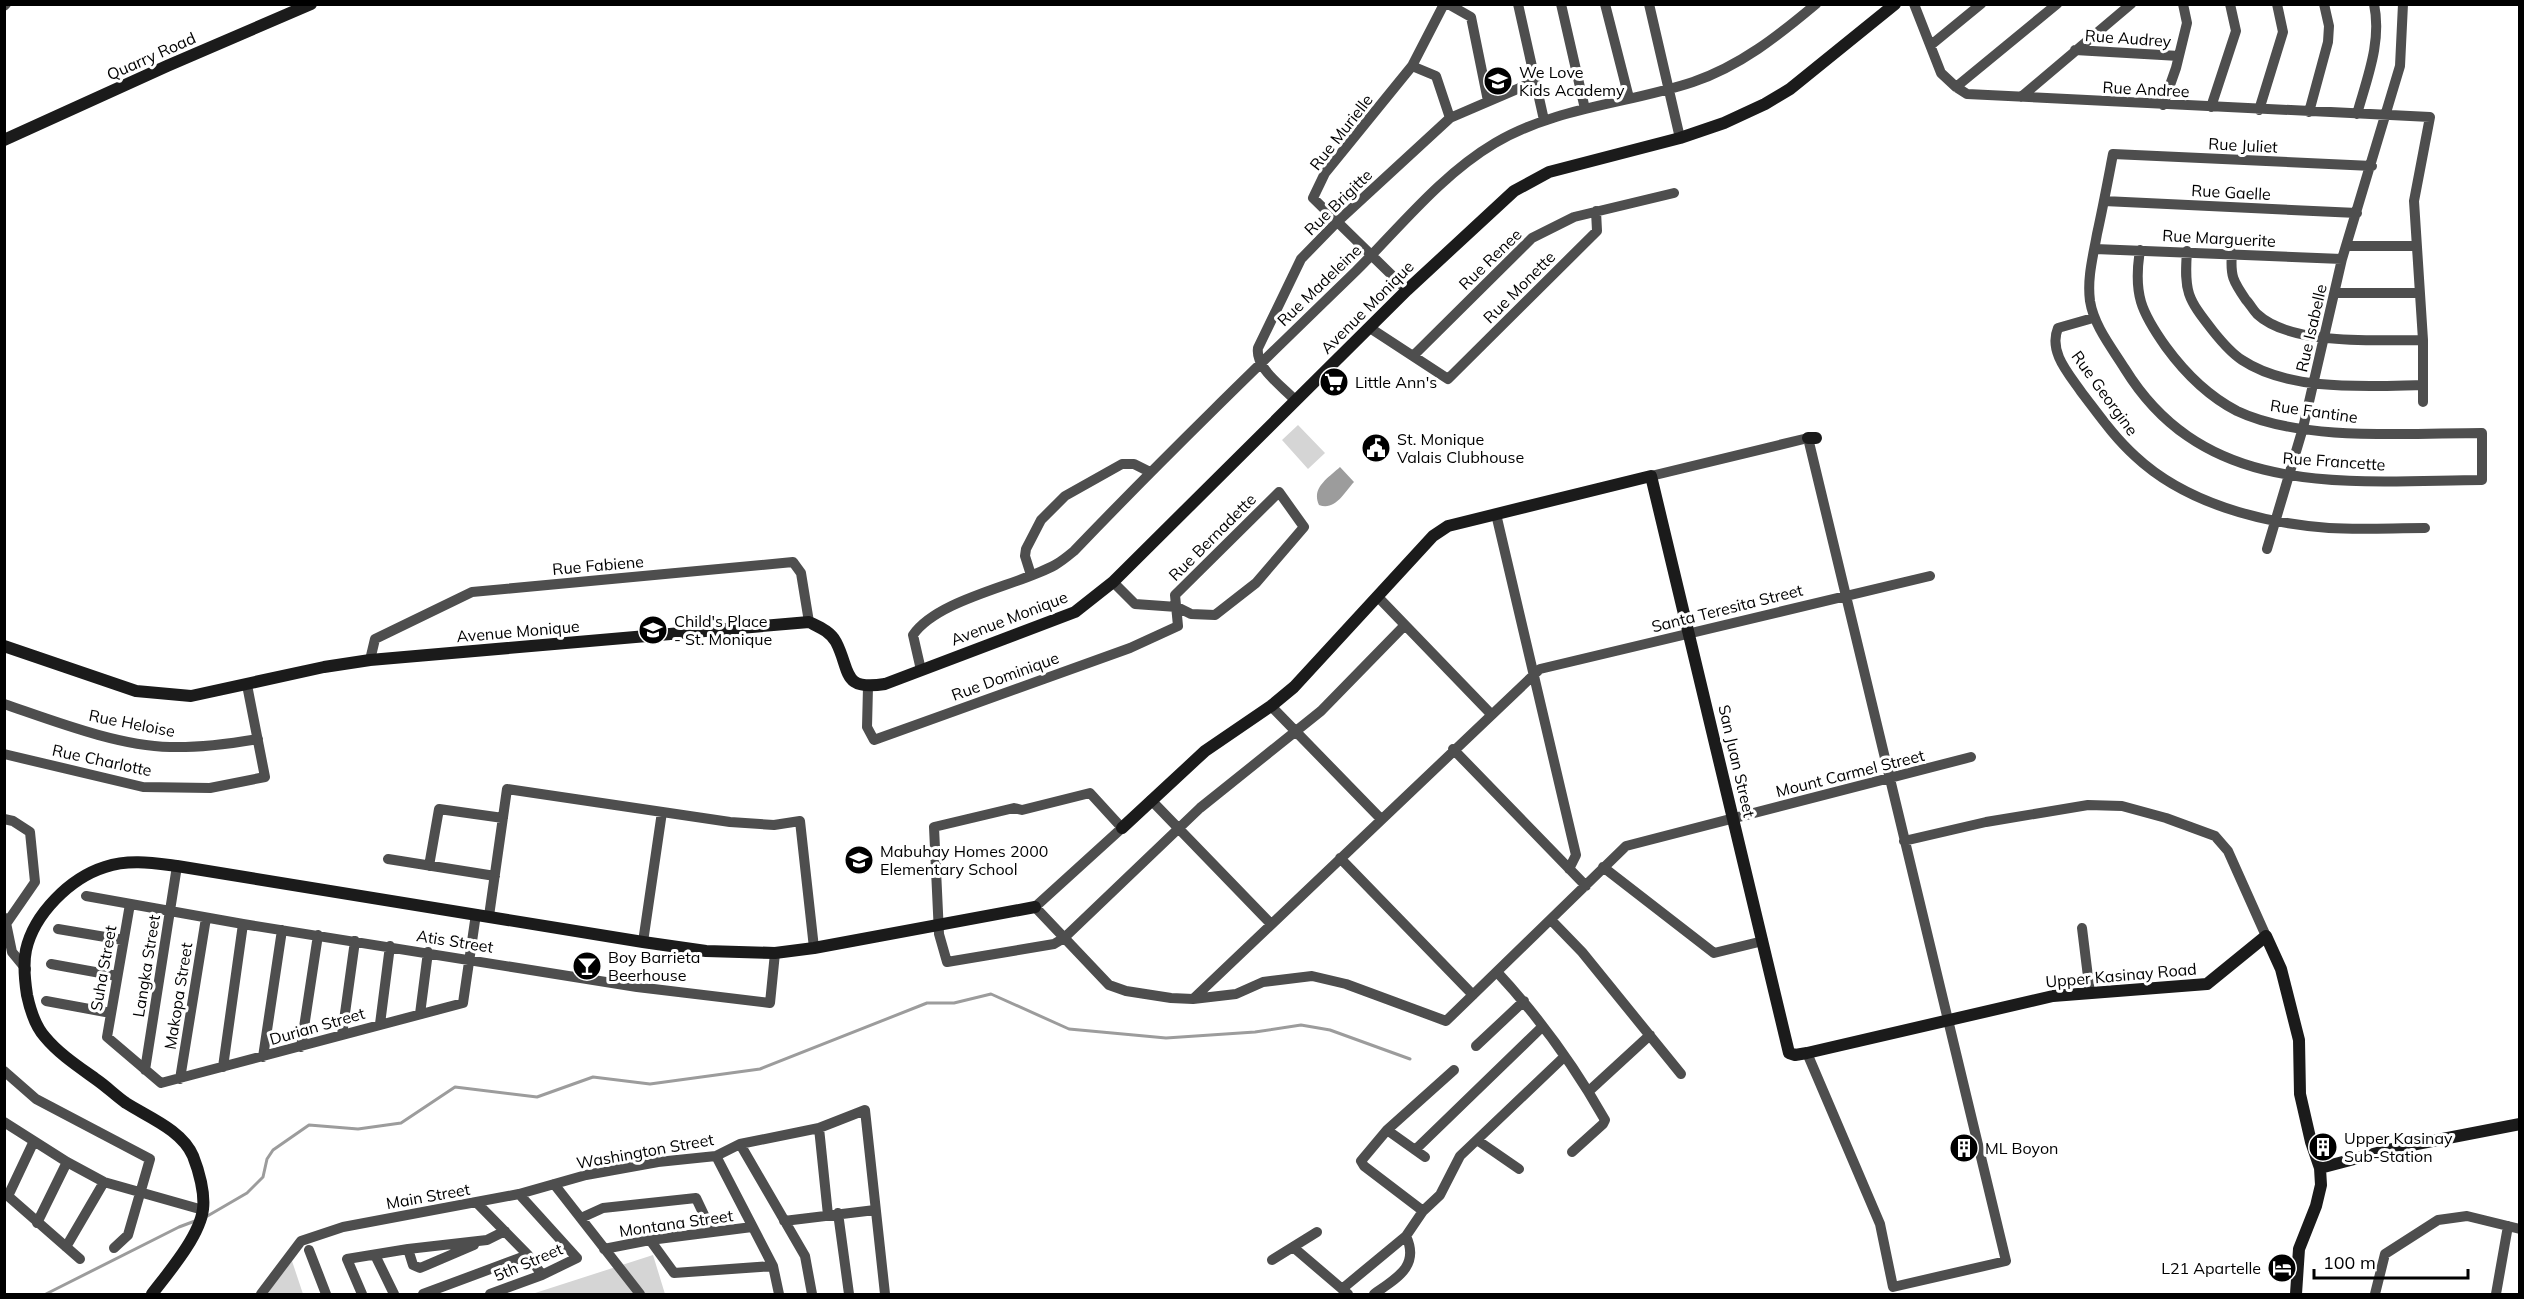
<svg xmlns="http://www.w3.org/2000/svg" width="2524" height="1299" viewBox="0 0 2524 1299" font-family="Mulish,sans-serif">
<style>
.green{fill:#d5d5d5}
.water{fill:#9c9c9c}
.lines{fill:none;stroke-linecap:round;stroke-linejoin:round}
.stream{stroke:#9c9c9c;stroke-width:3}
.street{stroke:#4e4e4e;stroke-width:10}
.secondary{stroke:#1b1b1b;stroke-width:12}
.labels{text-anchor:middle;stroke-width:6;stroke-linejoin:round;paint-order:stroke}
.street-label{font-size:16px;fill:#000;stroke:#fff}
.poi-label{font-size:16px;fill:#000;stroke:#fff;text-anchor:start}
</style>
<rect width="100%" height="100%" fill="#fff"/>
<path class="green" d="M1298,425L1325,453L1308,469L1282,440Z
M653,1255L665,1294H532Z
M292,1261L303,1294H267Z"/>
<path class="water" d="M1340,467L1354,482C1344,493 1335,511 1319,505C1311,488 1328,478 1340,467Z"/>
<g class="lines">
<path class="stream" d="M204,1218L247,1193L263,1177L267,1159L273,1150L309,1125L358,1129L401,1123L455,1087L537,1097L593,1077L650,1084L760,1069L927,1003H954L991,994L1069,1029L1166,1038L1255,1032L1301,1025L1330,1030L1410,1059
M46,1294L179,1227L195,1221"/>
<path class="street" d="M1448,4L1471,17L1488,101
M1518,4L1544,120
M1561,4L1585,109
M1605,4L1629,98
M1649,4L1680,138
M1914,4L1941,73L1956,87L1967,94L2430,117L2414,201L2423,340V402
M4,6L6,4
M1931,45L1981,4
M2075,50L2179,56
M1412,66L1436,76L1450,118
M1956,87L2057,4
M2021,97L2131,4
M2163,105L2176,68L2187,23L2183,4
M2211,107L2236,31L2230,4
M2259,110L2283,32L2277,4
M2309,112L2328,42L2329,26L2324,4
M2357,114C2367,78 2382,42 2374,4
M2104,201L2357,213
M2346,246H2417
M2095,249L2342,259
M2140,250C2133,294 2141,312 2166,347C2185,373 2208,396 2237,411C2302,442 2411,433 2482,433V480C2348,481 2206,500 2125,369C2112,348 2094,326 2090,301C2087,278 2093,257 2097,234C2103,207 2108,180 2113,154L2372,166
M2187,251C2184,292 2187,298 2213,331C2221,341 2231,353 2242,360C2290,392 2368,386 2423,385
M2232,253C2230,276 2233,281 2246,300C2250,304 2253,310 2257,314C2291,346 2379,340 2423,340
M1407,290L1313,198L1325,173L1412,66L1444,4
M2335,293H2420
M2093,318L2058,328C2048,352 2069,374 2082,393C2099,415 2114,437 2135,456C2185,503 2261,523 2329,528C2361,530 2393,528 2425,528
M1370,328L1448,379L1597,231L1596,211
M1413,356L1532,238L1574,217L1674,193
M1295,400C1282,386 1255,368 1258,348L1301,259L1337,222L1450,118L1536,81
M1651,476L1808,438L2006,1261L1893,1287L1880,1224L1807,1053
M1496,514L1576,855L1569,869
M2267,549L2303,428L2342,259L2400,66L2403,4
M1031,575L1025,556L1026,549L1041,520L1065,496L1122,464H1134L1150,472
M1378,597L1490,713
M1405,625L1321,711L1200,808L1064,938L1054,944L947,962L939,934L934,827L1014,808L1022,810L1090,793L1122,828L1035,907L1109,985L1126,991L1171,998L1193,999L1236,994L1263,982L1312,976L1346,984L1446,1021L1626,846L1971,757
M370,660L375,639L472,592L793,562L801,573L809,622
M921,670L913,635C938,599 1017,586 1055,565C1062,561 1068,556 1074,551C1166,455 1261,363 1356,271C1400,227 1441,175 1495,143C1556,107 1627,104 1693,82C1740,66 1778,36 1816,4
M868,687L867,727L874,740L1130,648L1178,626L1175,595L1279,492L1304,527L1256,583L1215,615L1191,614L1177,607L1135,604L1113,582
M4,704C54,721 118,746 170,747C200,748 228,744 258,739
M1271,706L1381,819
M1453,749L1586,886
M4,754L143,787L210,788L265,777L247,685
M1151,800L1271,924
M4,819L13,821L30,832L35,882L6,924
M1904,841L1986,822L2088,805L2122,806L2166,818L2215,836L2228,851L2266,936
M1340,858L1473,995
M388,859L495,876
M429,866L439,809L503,818
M1603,867L1714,953L1763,941
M86,896L243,924L637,987L770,1003L775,953
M130,904L107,1037L161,1083L463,1003L476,914
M489,916L507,789L730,822L774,825L800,821L814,948
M5,918L12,952L26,969
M1551,920L1582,952L1681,1074
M2082,928L2090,993
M58,929L123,940
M643,942L662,812
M51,964L117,976
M1497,972C1538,1016 1575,1067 1605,1120L1603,1124L1572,1152
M1193,999L1540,669L1930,576
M46,1001L111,1013
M420,1014L428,952
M380,1024L390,946
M342,1035L355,941
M1476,1046L1524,1001
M301,1047L318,935
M263,1057L282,930
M223,1067L243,924
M145,1070L177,866
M1454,1070L1387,1130L1361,1161L1364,1166L1423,1211L1440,1195L1460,1156L1564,1057
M4,1071L36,1099L150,1159L128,1235L114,1248
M180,1079L206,918
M1589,1091L1650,1035
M4,1122L67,1162L104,1182L203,1210
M819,1128L828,1215
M1387,1130L1425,1157
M1477,1140L1519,1169
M34,1141L8,1196L80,1259
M740,1144L805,1256L812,1294
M1415,1150L1542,1027
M716,1156L773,1266L779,1294
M554,1184L640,1294
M476,1202L528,1255L542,1275
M838,1213L849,1294
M581,1218L603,1208L696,1198L712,1232
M784,1221L875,1210
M37,1223L67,1162
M650,1240L674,1273L773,1266
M66,1247L104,1182
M1293,1247L1348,1294
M408,1249L413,1265L420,1268L474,1245
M604,1249L650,1240L752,1227
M309,1250L326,1294
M375,1255L394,1294
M1272,1260L1317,1232
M1342,1289L1406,1236L1423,1211
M261,1294L301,1241L343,1227L519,1194L586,1175L658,1162L716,1156L740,1144L819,1128L865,1110L885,1294
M362,1294L347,1259L408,1249L487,1240L505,1231
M423,1294L528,1255
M490,1294L542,1275L577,1258L519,1194
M1374,1294C1397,1278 1420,1266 1406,1236
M2375,1294L2385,1254L2438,1220L2467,1216L2520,1229
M2496,1294L2508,1226"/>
<path class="secondary" d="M4,140L167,66L311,4
M1808,438H1816
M4,646L136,691L191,696L324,667L370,660L809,622C819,627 830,631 836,642C851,671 841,691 885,684L1075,612L1113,582L1407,290L1514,191L1549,172L1680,138L1724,123L1765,104L1790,89L1895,4
M1122,828L1205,751L1271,706L1294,687L1433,536L1448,526L1651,476L1789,1053L1795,1055L1807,1053L2053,996L2207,984L2266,936L2281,969L2299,1040L2300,1094L2311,1142L2320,1168L2321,1185L2316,1206L2299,1249L2296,1294
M2320,1168L2396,1148L2520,1124
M152,1294C168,1273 200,1236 203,1209C205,1193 199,1171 193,1156C182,1130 148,1117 126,1103C116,1096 107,1087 97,1080C79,1067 59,1054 45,1037C35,1026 30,1009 27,995C25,982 23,964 26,950C34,914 70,878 105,867C129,859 153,863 177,866L643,942L706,951L775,953L814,948L1035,907"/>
</g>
<defs>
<g id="school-disc" transform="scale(1.5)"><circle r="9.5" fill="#000" stroke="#fff"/><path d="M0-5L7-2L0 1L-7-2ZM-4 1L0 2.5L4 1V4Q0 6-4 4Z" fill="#fff"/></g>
<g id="supermarket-disc" transform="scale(1.5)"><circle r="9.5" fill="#000" stroke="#fff"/><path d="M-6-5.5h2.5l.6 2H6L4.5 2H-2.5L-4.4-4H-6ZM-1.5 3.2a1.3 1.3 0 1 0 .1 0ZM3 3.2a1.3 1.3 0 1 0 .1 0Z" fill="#fff"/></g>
<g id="civic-disc" transform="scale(1.5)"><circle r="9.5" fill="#000" stroke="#fff"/><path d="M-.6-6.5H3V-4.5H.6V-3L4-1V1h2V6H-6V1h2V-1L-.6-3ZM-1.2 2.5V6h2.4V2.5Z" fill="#fff"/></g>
<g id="bar-disc" transform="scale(1.5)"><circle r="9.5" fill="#000" stroke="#fff"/><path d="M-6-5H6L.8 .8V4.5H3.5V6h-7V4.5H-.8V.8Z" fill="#fff"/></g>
<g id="building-disc" transform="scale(1.5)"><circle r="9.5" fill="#000" stroke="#fff"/><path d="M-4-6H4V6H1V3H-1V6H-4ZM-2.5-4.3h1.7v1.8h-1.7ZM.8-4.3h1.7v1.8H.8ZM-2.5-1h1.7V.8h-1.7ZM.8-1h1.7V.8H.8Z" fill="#fff"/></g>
<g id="hotel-disc" transform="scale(1.5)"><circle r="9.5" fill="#000" stroke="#fff"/><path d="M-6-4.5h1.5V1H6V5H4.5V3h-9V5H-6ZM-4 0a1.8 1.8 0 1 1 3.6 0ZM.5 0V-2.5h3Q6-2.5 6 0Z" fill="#fff"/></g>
</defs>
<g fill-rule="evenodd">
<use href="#school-disc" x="1498" y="81"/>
<use href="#supermarket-disc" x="1334" y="382"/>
<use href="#civic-disc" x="1376" y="448"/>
<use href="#school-disc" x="653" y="630"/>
<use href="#school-disc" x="859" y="860"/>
<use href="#bar-disc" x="587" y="966"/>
<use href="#building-disc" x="2323" y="1147"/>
<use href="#building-disc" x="1964" y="1148"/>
<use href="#hotel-disc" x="2282" y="1268"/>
</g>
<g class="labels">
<g class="street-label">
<text transform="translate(2128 38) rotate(4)" y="6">Rue Audrey</text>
<text transform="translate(151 56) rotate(-24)" y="6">Quarry Road</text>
<text transform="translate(2146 89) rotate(3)" y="6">Rue Andree</text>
<text transform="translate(1341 132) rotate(-52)" y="6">Rue Murielle</text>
<text transform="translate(2243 145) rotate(3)" y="6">Rue Juliet</text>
<text transform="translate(2231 192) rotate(3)" y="6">Rue Gaelle</text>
<text transform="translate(1338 202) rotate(-44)" y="6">Rue Brigitte</text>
<text transform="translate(2219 238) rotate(3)" y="6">Rue Marguerite</text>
<text transform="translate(1490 259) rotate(-44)" y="6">Rue Renee</text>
<text transform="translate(1319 285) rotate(-44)" y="6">Rue Madeleine</text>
<text transform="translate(1519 287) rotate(-45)" y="6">Rue Monette</text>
<text transform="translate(1367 307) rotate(-45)" y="6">Avenue Monique</text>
<text transform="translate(2311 328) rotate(-77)" y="6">Rue Isabelle</text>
<text transform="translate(2105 393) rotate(54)" y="6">Rue Georgine</text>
<text transform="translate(2314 411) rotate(8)" y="6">Rue Fantine</text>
<text transform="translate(2334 461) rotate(4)" y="6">Rue Francette</text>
<text transform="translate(1212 537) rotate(-45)" y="6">Rue Bernadette</text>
<text transform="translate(598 565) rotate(-5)" y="6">Rue Fabiene</text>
<text transform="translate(1727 608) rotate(-14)" y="6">Santa Teresita Street</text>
<text transform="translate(1009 618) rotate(-21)" y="6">Avenue Monique</text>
<text transform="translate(518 631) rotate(-5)" y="6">Avenue Monique</text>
<text transform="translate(1005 676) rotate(-20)" y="6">Rue Dominique</text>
<text transform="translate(132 723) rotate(11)" y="6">Rue Heloise</text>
<text transform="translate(102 760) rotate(12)" y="6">Rue Charlotte</text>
<text transform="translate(1737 761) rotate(77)" y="6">San Juan Street</text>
<text transform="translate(1850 773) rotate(-14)" y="6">Mount Carmel Street</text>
<text transform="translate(455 941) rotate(9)" y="6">Atis Street</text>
<text transform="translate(146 966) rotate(-81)" y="6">Langka Street</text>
<text transform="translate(103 968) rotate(-80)" y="6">Suha Street</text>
<text transform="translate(2121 975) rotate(-5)" y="6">Upper Kasinay Road</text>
<text transform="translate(178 996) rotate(-81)" y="6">Makopa Street</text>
<text transform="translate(317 1026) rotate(-16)" y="6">Durian Street</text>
<text transform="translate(645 1151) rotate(-10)" y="6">Washington Street</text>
<text transform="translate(428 1196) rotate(-10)" y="6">Main Street</text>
<text transform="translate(676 1223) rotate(-8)" y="6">Montana Street</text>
<text transform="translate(528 1262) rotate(-23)" y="6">5th Street</text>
</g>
<g class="poi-label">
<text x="1519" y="78">We Love<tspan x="1519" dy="18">Kids Academy</tspan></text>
<text x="1355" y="388">Little Ann's</text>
<text x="1397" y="445">St. Monique<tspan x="1397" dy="18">Valais Clubhouse</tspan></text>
<text x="674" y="627">Child's Place<tspan x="674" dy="18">- St. Monique</tspan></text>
<text x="880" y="857">Mabuhay Homes 2000<tspan x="880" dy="18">Elementary School</tspan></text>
<text x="608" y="963">Boy Barrieta<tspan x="608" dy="18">Beerhouse</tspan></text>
<text x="2344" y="1144">Upper Kasinay<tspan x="2344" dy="18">Sub-Station</tspan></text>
<text x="1985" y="1154">ML Boyon</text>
<text x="2261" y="1274" text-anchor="end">L21 Apartelle</text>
</g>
</g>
<rect width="2524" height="1299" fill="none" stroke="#000000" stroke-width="12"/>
<path d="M2314 1269v9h154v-9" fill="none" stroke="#000000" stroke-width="3"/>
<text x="2323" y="1269" font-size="18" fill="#000000" stroke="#ffffff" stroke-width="4.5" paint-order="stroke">100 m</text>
</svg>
